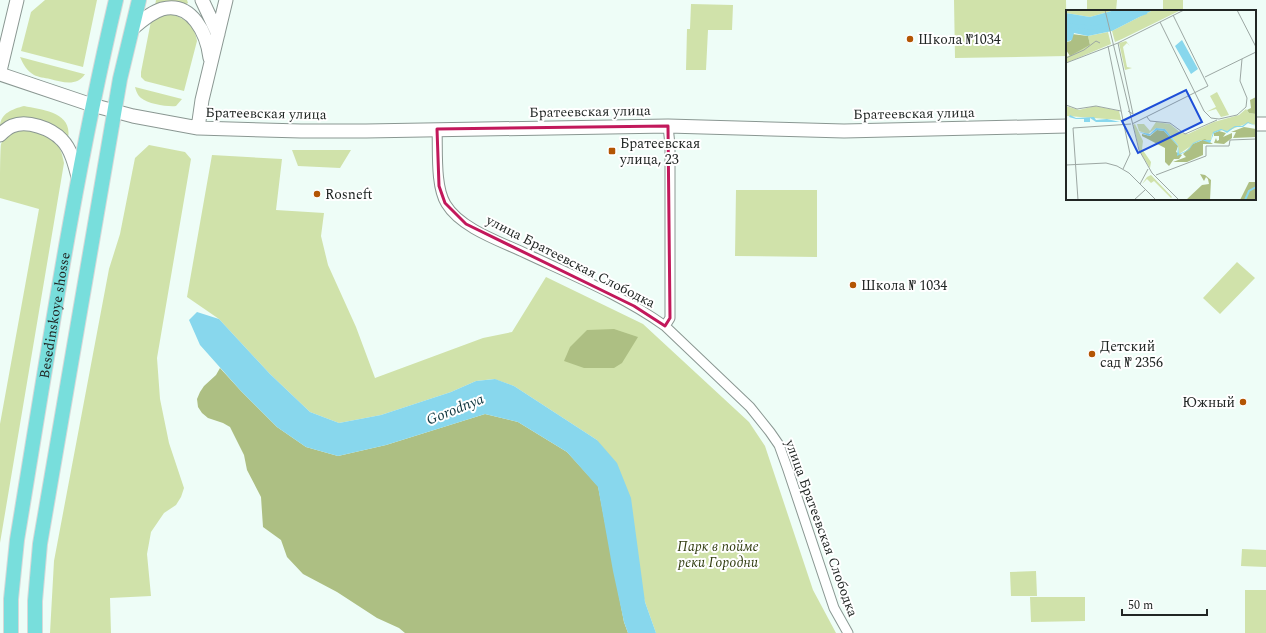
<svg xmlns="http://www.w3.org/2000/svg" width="1266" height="633" viewBox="0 0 1266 633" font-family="Spectral,serif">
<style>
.green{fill:#d0e2aa}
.forest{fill:#adbf83}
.water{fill:#88d7ed}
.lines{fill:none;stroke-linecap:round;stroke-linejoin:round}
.street-casing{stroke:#8a9792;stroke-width:11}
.secondary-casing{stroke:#8a9792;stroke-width:15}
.primary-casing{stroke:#d7d8d8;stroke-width:16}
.street{stroke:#fff;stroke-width:9}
.secondary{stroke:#fff;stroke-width:13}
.primary{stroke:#78dedc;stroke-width:14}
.marked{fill:none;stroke:#c2185b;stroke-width:3;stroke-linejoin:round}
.poi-dot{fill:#b35503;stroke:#fff;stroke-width:1.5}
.labels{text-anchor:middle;stroke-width:4;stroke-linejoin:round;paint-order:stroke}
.poi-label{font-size:14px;fill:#212624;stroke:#fff;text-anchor:start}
.street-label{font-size:14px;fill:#212624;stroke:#fff}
.park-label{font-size:14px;font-style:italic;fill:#323e11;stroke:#fff}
.water-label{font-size:15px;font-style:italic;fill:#0c333c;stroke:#fff}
.inset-river{fill:none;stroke:#88d7ed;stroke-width:2}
.inset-road{fill:none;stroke:#9ca7a3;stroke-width:1}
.view{fill:#1d4ed8;fill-opacity:0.15;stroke:#1d4ed8;stroke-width:2}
.inset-edge{fill:none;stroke:#212624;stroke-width:2}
</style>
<rect width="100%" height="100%" fill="#eefdf7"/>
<path class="green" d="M45,0H97L83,67L21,51L31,12Z
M156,0H187L188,3L185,5L155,6Z
M954,0H1066L1067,56L955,58Z
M1087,0H1117L1116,11H1087Z
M1163,0H1183V11H1163Z
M691,4L733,5L732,30H708L706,70H686L687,29H690Z
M168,14C183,16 195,25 197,41L184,91L145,81L141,77V72L151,21L159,16Z
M20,57L84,74H85C77,87 62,82 50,79C45,78 38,77 34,75C27,71 23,64 20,57Z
M135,87L182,99L176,106C168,107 148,104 141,98C138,96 136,91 135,87Z
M24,106C42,110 73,112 68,138L60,131L0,127C0,113 13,109 24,106Z
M24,130C50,133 59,136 64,163L0,543V424L39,209L0,198C0,189 0,150 1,144C5,134 15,131 24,130Z
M149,145L185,152L191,159L157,358L160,399L169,443L184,488L181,497L176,505L164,513L151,532L147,554L151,596L110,598L111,633H50L54,561L109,269L120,234L135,158Z
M292,150H351L340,168L298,166Z
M212,155L282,159L276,210L324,213L321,236L328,265L356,327L375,378L483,338L512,332L546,277L643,324L749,422L765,446L813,590L836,633H656L645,602L597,440L514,386L494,379L476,381L451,392L381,415L339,423L310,412L270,374L219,319L187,297Z
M736,190H817V257L735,256Z
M1237,262L1255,278L1220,314L1203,298Z
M1242,549L1266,550V567L1241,566Z
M1036,571L1037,596H1011L1010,572Z
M1245,590H1266V633H1245Z
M1030,597H1085V621L1031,622Z"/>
<path class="forest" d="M614,329L638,337L622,363L614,368H584L564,361L570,347L587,330Z
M220,368L241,391L277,427L306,447L338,456L386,445L485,414L518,422L567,452L598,486L624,622L628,633H405L399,628L377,618L337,592L303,574L287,557L281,540L263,527L261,497L247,470L244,455L230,427L223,423L208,418L202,413L198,407L197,399L200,392L204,386L216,375Z"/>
<path class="water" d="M197,312L219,319L270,374L310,412L339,423L381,415L451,392L476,381L495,379L514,386L597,440L617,463L631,498L645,602L656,633H628L624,622L613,571L598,487L567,452L518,422L485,414L386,445L338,456L306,447L277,427L241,391L200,345L189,320Z"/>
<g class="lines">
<g class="street-casing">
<path id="street" d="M437,129C438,150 435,186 446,204C461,229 502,242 527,254C574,276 623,296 665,326L750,407L770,432L779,445L788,470L834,608L848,633
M665,326L670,318V145L668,126"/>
</g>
<g class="secondary-casing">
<path id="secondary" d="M202,0L218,34
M133,28C141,21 152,12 162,9C192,1 207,34 210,58
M0,71L17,0
M0,74L92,105L133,116L198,128L301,131H366L668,126L844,131L1067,126
M1255,124H1266
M198,128L202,100L226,0
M0,135C4,131 7,128 12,126C27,120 51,128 62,140C71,149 75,165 78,177"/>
</g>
<g class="primary-casing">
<g id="primary">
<path id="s1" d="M11,633V599L17,540C47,359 74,178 116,0"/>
<path d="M35,633V601L40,544L120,79L139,0"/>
</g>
</g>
<use href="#street" class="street"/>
<use href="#secondary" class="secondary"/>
<use href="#primary" class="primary"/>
</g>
<path class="marked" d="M668,126L670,318L665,326L634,306L466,224L445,203L439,186L437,129Z"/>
<g class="poi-dot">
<circle cx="910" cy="39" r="4"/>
<rect x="608" y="147" width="8" height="8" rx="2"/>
<circle cx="317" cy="194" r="4"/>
<circle cx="853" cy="285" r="4"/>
<circle cx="1092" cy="354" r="4"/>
<circle cx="1243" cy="402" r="4"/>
</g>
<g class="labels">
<g class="poi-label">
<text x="918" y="44">Школа №1034</text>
<text x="620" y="148">Братеевская<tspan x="620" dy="16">улица, 23</tspan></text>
<text x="325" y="199">Rosneft</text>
<text x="861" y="290">Школа № 1034</text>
<text x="1100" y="351">Детский<tspan x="1100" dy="16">сад № 2356</tspan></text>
<text x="1235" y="407" text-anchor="end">Южный</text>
</g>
<g class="street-label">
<text transform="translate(590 111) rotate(-1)" y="5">Братеевская улица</text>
<text transform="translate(266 113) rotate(1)" y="5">Братеевская улица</text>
<text transform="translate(914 113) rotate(-1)" y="5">Братеевская улица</text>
<text transform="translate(571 261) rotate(27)" y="5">улица Братеевская Слободка</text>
<text dy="5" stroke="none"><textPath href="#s1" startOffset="321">Besedinskoye shosse</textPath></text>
<text transform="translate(822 528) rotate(70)" y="5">улица Братеевская Слободка</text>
</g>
<g class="park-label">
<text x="718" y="551">Парк в пойме<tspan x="718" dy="16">реки Городни</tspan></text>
</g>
<g class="water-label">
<text transform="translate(455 409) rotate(-22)" y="5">Gorodnya</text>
</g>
</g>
<g transform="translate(1066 10)">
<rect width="190" height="190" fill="#eefdf7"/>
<path d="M0,0H49L24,7L0,3ZM115,0L56,29L49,32L46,21L85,1ZM42,22L45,34L0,53V47L24,35L22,26ZM60,31L64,36L61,33L57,37L61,57L66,58L59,60L53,33ZM151,82L163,105L155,107L150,99L140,102L150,97L144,86ZM0,96L13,100L29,96L53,101L56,113L54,110L1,106ZM180,99L183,103L190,104V115L182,113L161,121L153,120L146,124L145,130H134L113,144L112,135L99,119L90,118L82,124L73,121L71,114H78L84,121L90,112L104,114L115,123L122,124L148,112L173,105ZM69,114L77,131L76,139L85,152L84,158L74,142L67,115ZM85,165L106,187L105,188L88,171L85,173L81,169L76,174L80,179L76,174L81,167Z" fill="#d0e2aa"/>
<path d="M6,24L22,26L24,35L4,46L0,40V32L5,31ZM190,87V104L183,103L181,100L185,98L184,90ZM178,117L190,119V127L167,128L170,122H165ZM91,120L98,121L112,136L110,142L116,145L113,149H108L103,156L99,152V138L76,126V124L84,126ZM153,121L160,123L157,127L166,123V128L158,134L148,133L150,128L151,131L153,130V126H148V123ZM139,129L147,134H137V145L121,152H107L120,147L117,144L127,134ZM134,164L139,165L145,170L144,190H120L136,175L143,174L142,169L140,167L138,171ZM183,172H190V190H174Z" fill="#adbf83"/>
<path d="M49,0H87L46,21L22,26L8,23L6,30L0,32V3L24,7ZM116,30L132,59L125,64L109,36ZM4,105L10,108L28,107L30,110L41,109L54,112H30L24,108V112H18V109H10L3,107ZM182,112L190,116L182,113L177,117H169L161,123L156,120L148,123L144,133L136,130L127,134L123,140L111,146L112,136L98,121L91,120L83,126L73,122L84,124L90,118L99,119L112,135L113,144L122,140L127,133L134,130H145L147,122L155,119L161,121L169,116H176Z" fill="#88d7ed"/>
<path class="inset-river" d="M44,12L68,6M0,14L28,17L41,13M0,16L28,19L81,3M179,190L183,181L190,177"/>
<path class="inset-road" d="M39,0L73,140L86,163L113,190M171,0L190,37M94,12L138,101L145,108L153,109L171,105L180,97L181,88L174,71L176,49M52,33L118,0M42,36L58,115M0,48L18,40L30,31L34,33M0,53L52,33L67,104L62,101M139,67L190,42M0,95L11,99L30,96L55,101M81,107L84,111L104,113L119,124L151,110M66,114L142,76L107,5M0,155L40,153L51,156L63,163L90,190M57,159L64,144L58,115M90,165L140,146V136H163L164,130L190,129M74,174L82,159M12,190L7,118L65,114M68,190L79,180"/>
<path class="view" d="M120,80L136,112L72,143L56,111Z"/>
<rect width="190" height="190" class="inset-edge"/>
</g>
<path d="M1122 609v6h85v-6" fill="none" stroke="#212624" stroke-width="2"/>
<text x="1128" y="609" font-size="12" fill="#212624" stroke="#ffffff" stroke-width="3" paint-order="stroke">50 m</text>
</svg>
